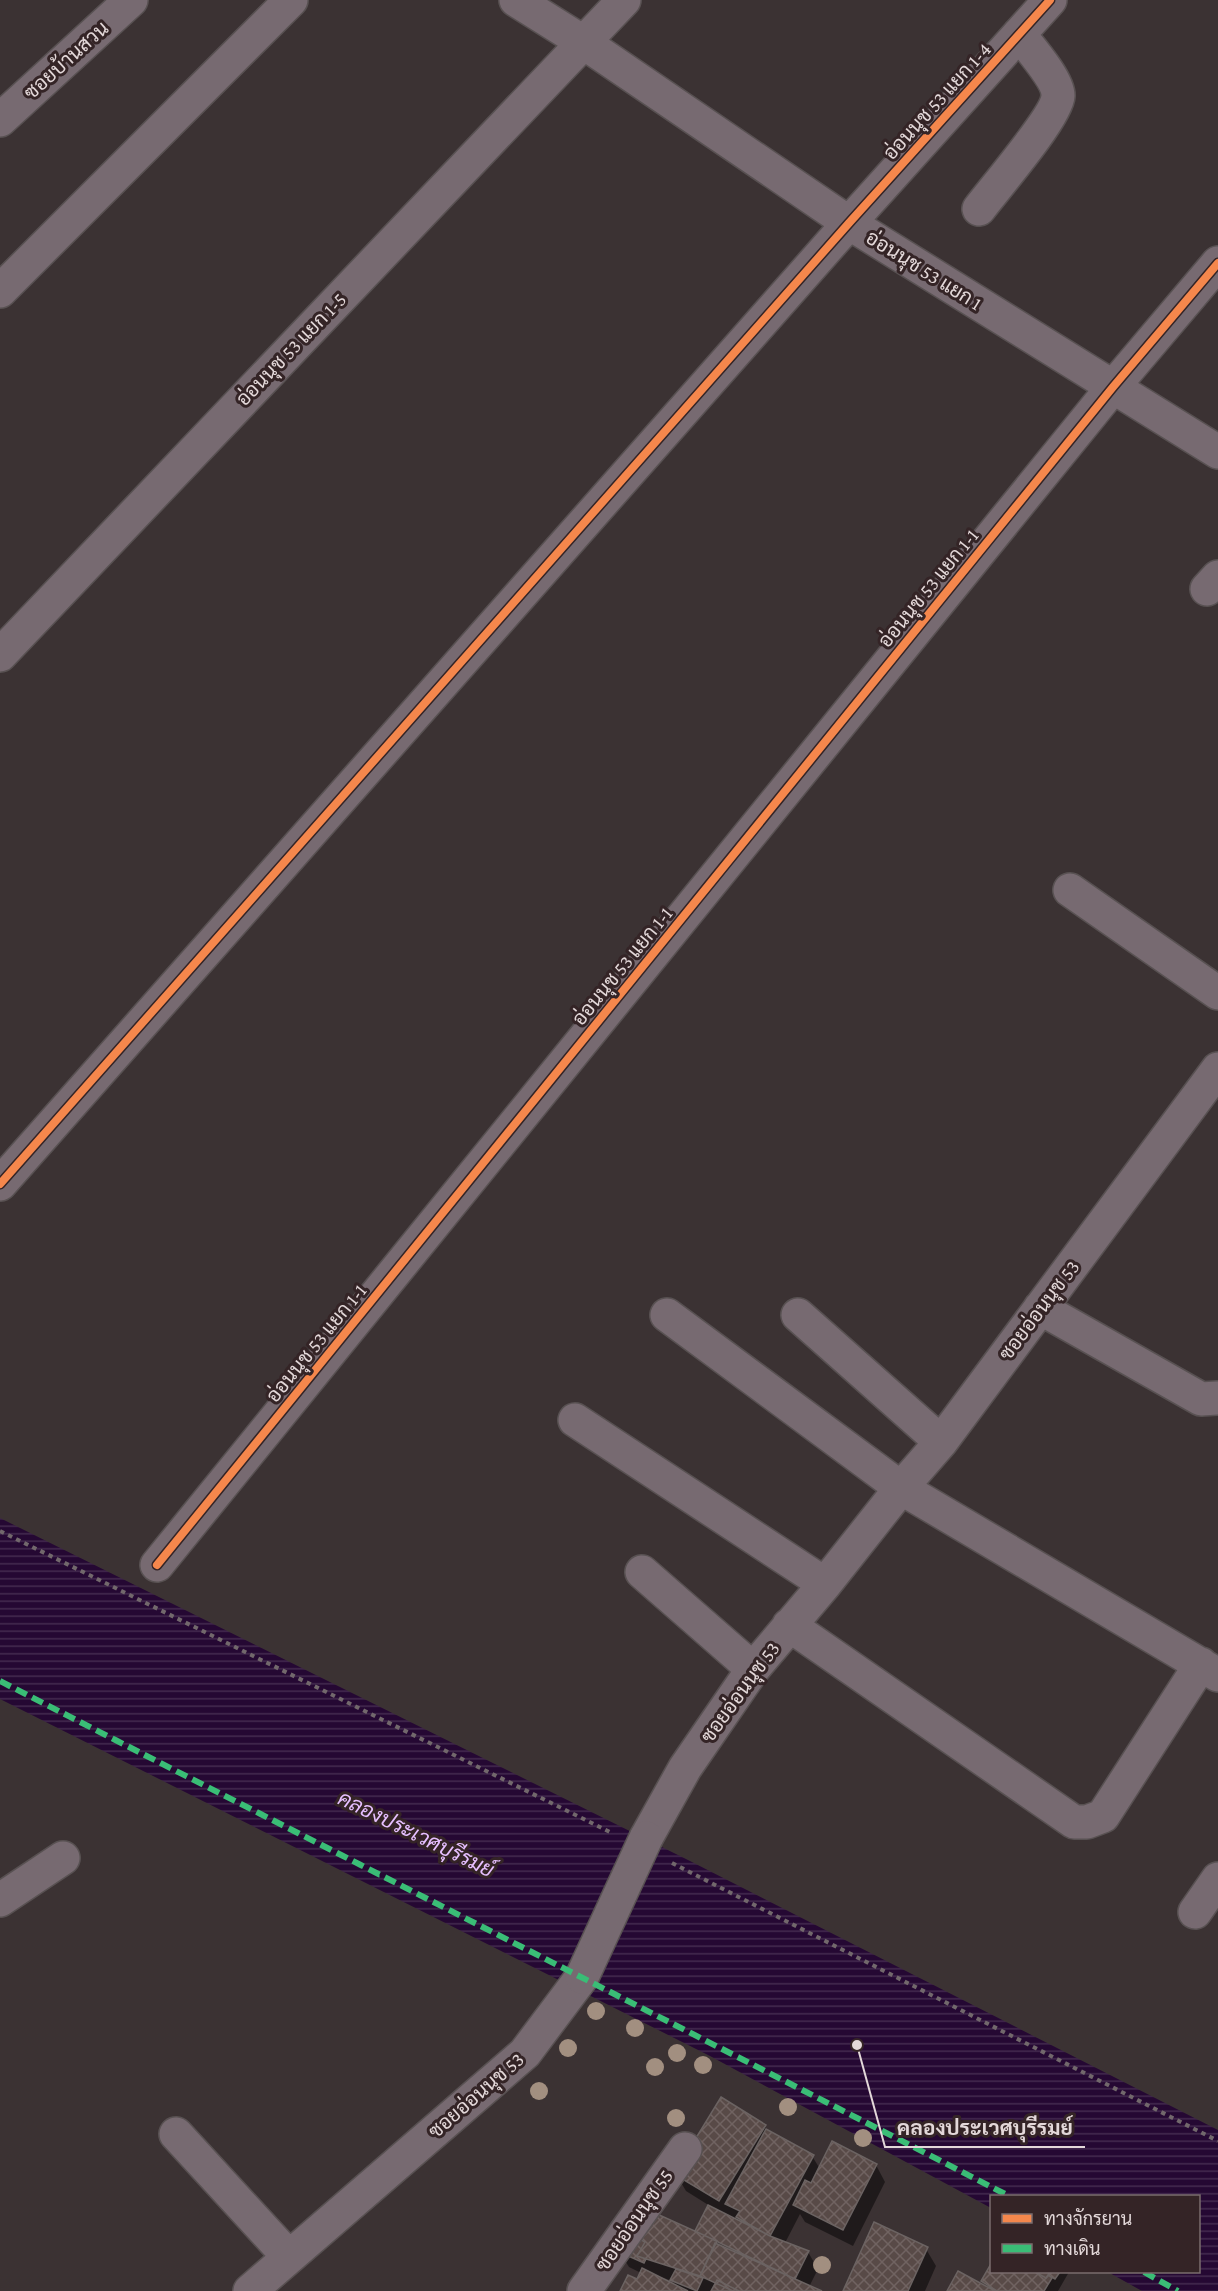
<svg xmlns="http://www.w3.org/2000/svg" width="1218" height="2291" viewBox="0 0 1218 2291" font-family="'Crimson Pro',Sarabun,serif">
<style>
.water{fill:url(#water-rules)}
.shadow{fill:#0007;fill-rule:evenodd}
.building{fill:url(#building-cross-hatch);stroke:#6b6362;stroke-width:1.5}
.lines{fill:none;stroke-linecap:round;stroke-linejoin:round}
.minor-casing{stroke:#585152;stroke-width:36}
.path{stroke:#72686c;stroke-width:4;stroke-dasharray:4.5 4.5;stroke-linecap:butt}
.minor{stroke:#776a71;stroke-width:33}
.minor-bridge-casing{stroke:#585152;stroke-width:36;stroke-linecap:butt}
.minor-bridge{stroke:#776a71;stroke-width:33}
.quiet{stroke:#3abd76;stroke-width:6;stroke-dasharray:12 6;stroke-linecap:butt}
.cycleway-casing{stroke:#342426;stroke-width:11}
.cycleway{stroke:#f5874c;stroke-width:8}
.tree{fill:#a28f80}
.labels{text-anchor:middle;stroke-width:6;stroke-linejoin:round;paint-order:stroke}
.street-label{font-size:20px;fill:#e3d8d9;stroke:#342426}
.water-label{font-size:21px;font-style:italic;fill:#e6bfff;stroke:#342426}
.leader{fill:none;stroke:#e3d8d9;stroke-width:2}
.callout-dot{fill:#e3d8d9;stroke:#342426;stroke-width:2}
.callout-label{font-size:21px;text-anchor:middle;font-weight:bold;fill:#e3d8d9;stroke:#342426;stroke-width:6;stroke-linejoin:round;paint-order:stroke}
</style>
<defs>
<pattern id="water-rules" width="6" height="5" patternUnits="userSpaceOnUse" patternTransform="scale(1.5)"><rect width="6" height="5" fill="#250833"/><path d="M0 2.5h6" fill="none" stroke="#442b50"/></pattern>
<pattern id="building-cross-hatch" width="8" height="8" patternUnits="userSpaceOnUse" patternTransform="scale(1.5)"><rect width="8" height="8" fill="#584a47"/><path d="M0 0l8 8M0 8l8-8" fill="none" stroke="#706361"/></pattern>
</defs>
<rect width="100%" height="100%" fill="#3b3233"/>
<path class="water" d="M0,1518L690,1861L1218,2130V2291H1142L1108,2272H1198V2196H992L991,2208L710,2056L0,1699Z"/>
<path class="shadow" d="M765,2126L768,2132L812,2156L820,2169L876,2165L885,2182L853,2246L805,2222L800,2214L785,2243L808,2252L818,2269L809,2287L819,2291H621L637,2281L641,2273L629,2267L619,2251L696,2233L710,2206L686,2191L676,2174ZM716,2240L757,2260L756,2263L714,2244ZM661,2277L672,2281L676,2286L661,2279Z
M926,2249L936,2266L925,2291H845Z
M992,2272H1069L1058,2291H949L987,2289L983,2281Z"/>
<path class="building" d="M721,2097L766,2125L719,2201L674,2174Z
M766,2129L814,2155L770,2236L736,2217L740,2211L725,2204Z
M832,2141L877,2164L843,2230L793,2205L805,2180L811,2183Z
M708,2205L770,2236L809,2251L795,2279L695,2231Z
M646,2209L717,2241L700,2276L637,2256L645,2242L634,2236Z
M874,2222L928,2247L908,2291H843Z
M634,2236L645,2242L637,2256L646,2259L644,2263L617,2251Z
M715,2243L795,2279L822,2291H733L700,2276Z
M992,2262V2272H1035L1046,2278L1048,2275L1052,2278L1044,2291H997L981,2281Z
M642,2268L688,2291H620L628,2275L637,2279Z
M676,2269L703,2278L697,2291L670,2280Z
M958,2271L995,2291H947Z
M1035,2272H1050L1046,2278Z
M1050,2272H1060L1055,2279L1048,2275Z
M717,2280L739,2291H711Z"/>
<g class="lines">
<g class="minor-casing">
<path id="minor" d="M516,0L583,42L849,223L1218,452
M0,120L131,0
M979,209C994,189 1057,116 1058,96C1059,81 1029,47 1019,34
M0,291L291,0
M1207,589L1218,577
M0,655L624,0
M1070,890L1218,993
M0,1184L849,223L1050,0
M1040,1308L1201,1399L1218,1398
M667,1315L901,1488L1218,1675
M798,1315L941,1442
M575,1420L825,1584
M157,1565L1113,387L1218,263
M642,1572L753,1669
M789,1625L1074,1822H1087L1103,1816L1201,1664
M646,1838L685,1768L753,1669L825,1584L901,1488L941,1442L1218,1069
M0,1900L63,1858
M1195,1912L1218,1879
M176,2134L289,2257
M250,2291L525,2053L582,1977
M584,2291L685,2149"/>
</g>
<path class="path" d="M0,1531L610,1832
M672,1863L1218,2141"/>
<use href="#minor" class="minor"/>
<g class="minor-bridge-casing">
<path id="minor-bridge" d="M582,1977L646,1838"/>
</g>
<use href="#minor-bridge" class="minor-bridge"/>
<path class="quiet" d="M0,1681C336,1853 673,2023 1009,2196
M1144,2272L1178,2291"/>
<g class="cycleway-casing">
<path id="cycleway" d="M0,1184L849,223L1050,0
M157,1565L1113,387L1218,263"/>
</g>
<use href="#cycleway" class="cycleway"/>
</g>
<g class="tree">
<circle cx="596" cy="2011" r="9"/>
<circle cx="635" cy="2028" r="9"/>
<circle cx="568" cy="2048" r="9"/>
<circle cx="677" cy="2053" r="9"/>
<circle cx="703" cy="2065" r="9"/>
<circle cx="655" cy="2067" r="9"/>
<circle cx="539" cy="2091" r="9"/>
<circle cx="788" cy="2107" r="9"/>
<circle cx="676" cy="2118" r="9"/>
<circle cx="863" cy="2138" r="9"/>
<circle cx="822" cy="2265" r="9"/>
</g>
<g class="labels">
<g class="street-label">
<text transform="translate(66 60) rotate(-42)" y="7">ซอยบ้านสวน</text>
<text transform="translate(937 101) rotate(-48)" y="7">อ่อนนุช 53 แยก 1-4</text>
<text transform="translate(924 270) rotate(32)" y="7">อ่อนนุช 53 แยก 1</text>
<text transform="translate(291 349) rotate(-46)" y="7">อ่อนนุช 53 แยก 1-5</text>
<text transform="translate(928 588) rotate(-51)" y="7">อ่อนนุช 53 แยก 1-1</text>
<text transform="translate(622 966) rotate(-51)" y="7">อ่อนนุช 53 แยก 1-1</text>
<text transform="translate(1039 1310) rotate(-53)" y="7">ซอยอ่อนนุช 53</text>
<text transform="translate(316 1343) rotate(-51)" y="7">อ่อนนุช 53 แยก 1-1</text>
<text transform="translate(740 1692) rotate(-54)" y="7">ซอยอ่อนนุช 53</text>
<text transform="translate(476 2095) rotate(-41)" y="7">ซอยอ่อนนุช 53</text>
<text transform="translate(634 2220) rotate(-55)" y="7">ซอยอ่อนนุช 55</text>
</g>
<g class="water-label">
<text transform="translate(416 1834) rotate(26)" y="7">คลองประเวศบุรีรมย์</text>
</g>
</g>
<path class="leader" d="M857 2045L885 2147H1085"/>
<circle class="callout-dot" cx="857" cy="2045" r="6"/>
<g class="callout-label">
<text x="985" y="2135">คลองประเวศบุรีรมย์</text>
</g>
<rect x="990" y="2195" width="210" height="78" fill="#342426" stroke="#7a6c6e" stroke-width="1.5"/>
<rect x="1002" y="2214" width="30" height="9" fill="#f5874c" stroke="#7a6c6e" stroke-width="1.5"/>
<text x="1044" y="2225" font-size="18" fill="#e3d8d9">ทางจักรยาน</text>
<rect x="1002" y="2244" width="30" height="9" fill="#3abd76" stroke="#7a6c6e" stroke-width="1.5"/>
<text x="1044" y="2255" font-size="18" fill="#e3d8d9">ทางเดิน</text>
</svg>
